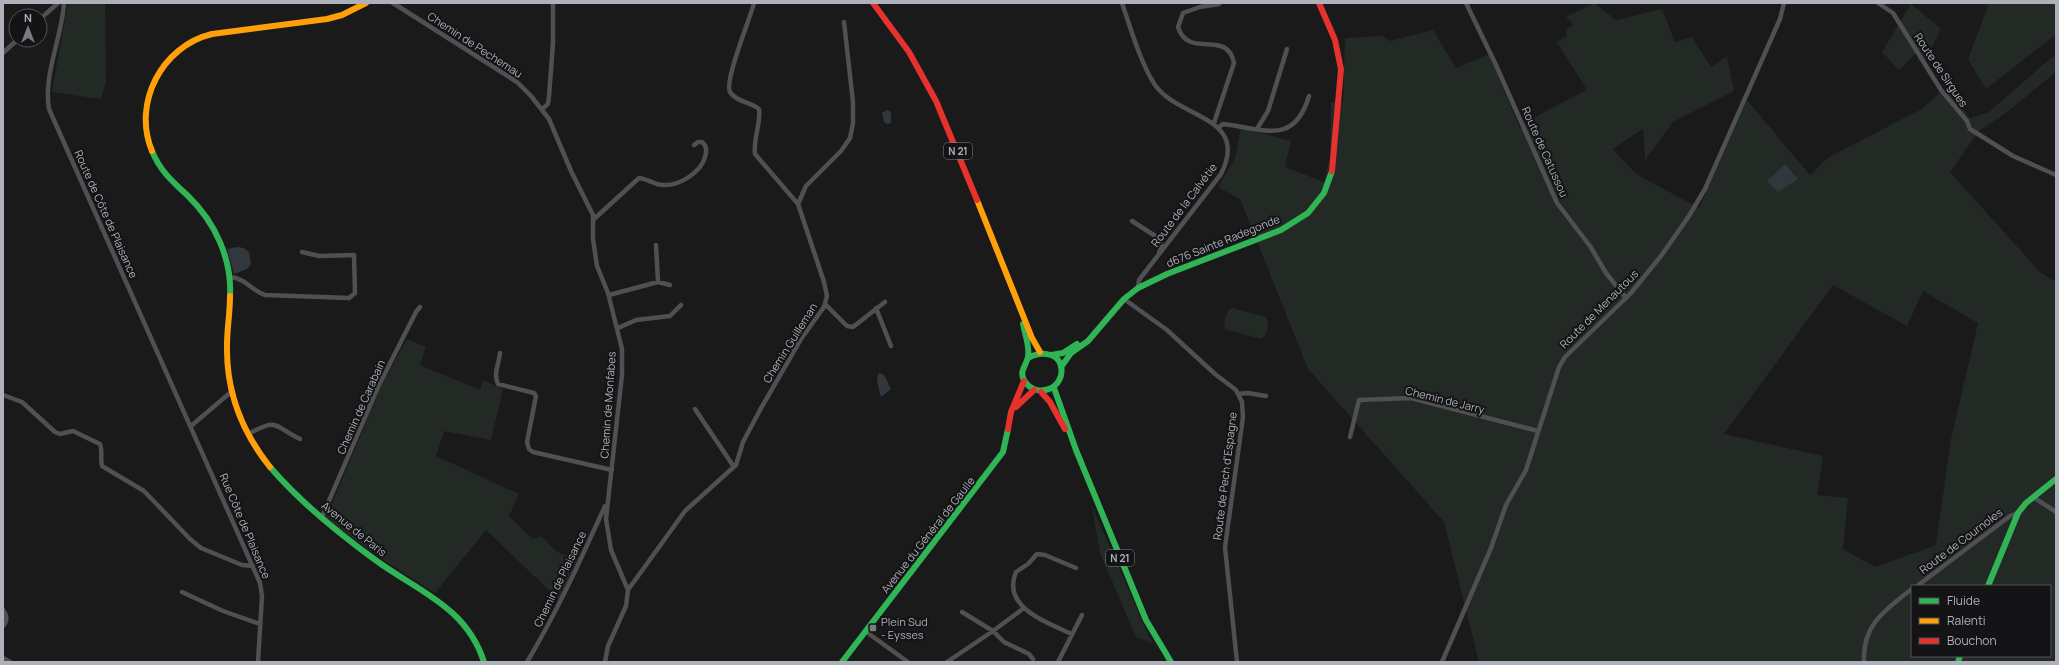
<svg xmlns="http://www.w3.org/2000/svg" width="2059" height="665" viewBox="0 0 2059 665" font-family="Manrope,sans-serif">
<style>
.green{fill:#232924;fill-rule:evenodd}
.water{fill:#31373d}
.lines{fill:none;stroke-linecap:round;stroke-linejoin:round}
.street{stroke:#505053;stroke-width:4.5}
.fast{stroke:#30b455;stroke-width:6}
.slow{stroke:#ff9f0a;stroke-width:6}
.jam{stroke:#e5322d;stroke-width:6}
.poi-dot{fill:#7a7c81;stroke:#141416;stroke-width:1.5}
.labels{text-anchor:middle;stroke-width:4;stroke-linejoin:round;paint-order:stroke}
.shield{fill:#141416;stroke:#808288;stroke-width:1}
.shield-label{font-size:10px;font-weight:bold;fill:#aeb1b9}
.street-label{font-size:11px;fill:#aeb1b9;stroke:#141416}
.poi-label{font-size:11px;fill:#aeb1b9;stroke:#141416;text-anchor:start}
</style>
<rect width="100%" height="100%" fill="#1a1a1a"/>
<path class="green" d="M68,3H105L106,81L101,99L52,92Z
M1594,3L1616,20L1662,9L1675,42L1692,37L1711,67L1727,56L1734,91L1673,122L1645,160L1643,129L1613,149L1636,174L1699,208L1747,100L1810,175L1829,157L1922,109L1946,87L1970,118L1989,112L2051,58L2056,56V72L2010,110L1979,131L1950,172L2040,272L2056,282V662H1479L1444,522L1308,369L1240,199L1218,187L1235,158L1241,128L1291,141L1285,167L1324,182L1330,157L1331,102H1343L1345,38L1383,36L1390,41L1433,30L1456,68L1489,54L1520,128L1542,113L1587,90L1557,42L1567,36L1565,30L1573,25L1566,17ZM1833,285L1907,326L1923,291L1978,323L1951,439L1936,545L1875,567L1843,549L1848,498L1817,495L1823,456L1724,434ZM1912,586H2050V656H1912Z
M1989,3H2056V36L2055,35L1986,89L1968,59Z
M1911,4L1941,29L1924,63L1918,51L1899,70L1882,52Z
M1232,308L1266,317C1270,324 1268,334 1261,339L1227,330L1224,328L1225,318L1229,310Z
M407,339L426,347L420,365L480,390L483,380L503,389L491,440L444,431L436,456L519,494L509,516L533,539L541,536C555,550 558,558 579,555L559,600L486,530L435,593L374,554L326,518L382,384Z
M1092,506L1152,643L1136,637L1100,553Z"/>
<path class="water" d="M887,110L891,112V123L887,124L884,122L882,113Z
M1785,164L1798,179L1778,192L1767,181Z
M237,247L244,248L249,252L251,264L247,269L234,274L227,249Z
M880,373L884,375L891,389L881,397L877,381L878,374Z"/>
<g class="lines">
<path class="street" d="M64,3C62,38 43,74 49,109L260,583L262,596L258,662
M393,3L517,82L531,96L549,119L571,171L593,215V239L597,266L608,293L622,349V375L606,519L611,550L628,590L626,606L608,646L605,662
M1122,3C1130,27 1141,64 1155,85C1179,119 1250,116 1221,174L1139,280L1138,288
M1466,3L1496,65L1557,203L1590,246L1606,273L1626,298
M1878,3L1893,13L1941,90L1967,121L1970,129L2013,156L2056,175
M40,19L58,3
M3,53L17,40
M542,109L548,104L549,96L553,43V3
M1214,123L1234,63C1227,28 1188,60 1178,27L1183,13L1200,7L1219,4
M1219,127L1223,124C1262,128 1294,147 1309,96
M1257,129L1268,111L1287,49
M798,204L806,186L841,151L850,138L853,123V102L844,22
M593,220L639,178C648,179 655,185 663,185C680,186 701,172 705,157C707,151 707,146 702,142H698L694,145
M1132,221L1160,239L1161,244L1159,254
M656,245L658,282
M230,277C245,278 252,291 265,295L349,298L355,293L354,255L319,256L302,252
M609,295L658,282L670,285
M1124,299L1167,330L1215,374L1236,390L1242,402L1243,417L1225,547L1237,662
M825,304L847,326L853,327L885,302
M876,308L891,346
M618,328L636,320L670,316L681,305
M500,353C499,364 493,374 498,384L534,393L536,396L527,442L529,449L533,452L612,470
M1238,394L1248,393L1266,396
M3,395L22,402L55,432L60,434L73,431L100,444C103,452 100,458 102,466L144,491L190,539L201,548L242,565L253,566
M695,409L734,467
M191,426L231,392
M248,434C280,417 272,426 300,439
M1350,437L1359,400L1411,398L1538,431
M2033,497L2056,512
M322,517L378,387L416,312L420,307
M1917,586L2010,516L2018,513
M628,590L685,511L736,465L743,442L760,410L801,339L824,307L827,296L824,282L798,204L755,154C753,139 761,124 759,109C751,102 736,102 730,92C724,81 750,19 754,3
M182,592L223,611L260,624
M3,610C7,616 8,620 3,626
M962,612L993,631L1024,608
M865,631L908,662
M1072,634C1047,623 1001,607 1016,572L1028,564L1037,554L1045,555L1076,568
M3,658L10,662
M527,662C557,612 581,559 605,506
M947,662L993,631L1004,642L1029,654L1033,659
M1058,662L1082,615
M1442,662L1491,548L1506,505L1526,470L1559,367L1565,357L1630,294L1661,256L1689,216L1705,189L1780,19L1784,3
M1864,662C1862,625 1885,610 1912,589"/>
<path class="fast" d="M152,151C160,171 173,182 188,196C215,222 232,259 230,296
M1023,324C1025,334 1030,347 1028,357C1026,366 1019,371 1024,380C1035,400 1066,389 1061,366C1057,351 1039,352 1028,358
M1051,355L1063,353L1077,344
M1061,367L1071,353L1088,341L1124,299L1138,288L1167,274L1281,230L1308,213L1324,193L1332,171
M1054,388L1076,450L1146,620L1171,662
M270,467C300,502 337,532 374,559C417,591 466,606 484,662
M1988,586L2018,513L2026,503L2056,479
M842,662L1003,452L1008,429
M1958,662L1960,656"/>
<path class="slow" d="M152,151C132,103 162,46 212,34L327,19L342,15L366,3
M977,200L1032,338L1040,352
M230,296C230,313 227,329 227,345C226,390 242,432 270,467"/>
<path class="jam" d="M873,3L909,52L936,101L977,200
M1319,3L1335,40L1341,69L1332,171
M1041,392L1050,402L1065,429
M1016,407L1034,390
M1008,429L1011,412L1024,381"/>
</g>
<rect class="poi-dot" x="869" y="624" width="8" height="8" rx="2"/>
<g class="labels">
<g class="shield">
<rect x="944" y="143" width="28" height="16" rx="3"/>
<rect x="1106" y="550" width="28" height="16" rx="3"/>
</g>
<g class="shield-label">
<text x="958" y="155">N 21</text>
<text x="1120" y="562">N 21</text>
</g>
<g class="street-label">
<text transform="translate(475 45) rotate(33)" y="4">Chemin de Pechemau</text>
<text transform="translate(1941 70) rotate(56)" y="4">Route de Sirgues</text>
<text transform="translate(1545 152) rotate(66)" y="4">Route de Catussou</text>
<text transform="translate(1184 205) rotate(-53)" y="4">Route de la Calvétie</text>
<text transform="translate(106 214) rotate(66)" y="4">Route de Côte de Plaisance</text>
<text transform="translate(1223 241) rotate(-22)" y="4">d676 Sainte Radegonde</text>
<text transform="translate(1599 309) rotate(-45)" y="4">Route de Menautous</text>
<text transform="translate(790 343) rotate(-58)" y="4">Chemin Guilleman</text>
<text transform="translate(1445 400) rotate(14)" y="4">Chemin de Jarry</text>
<text transform="translate(608 405) rotate(-86)" y="4">Chemin de Monfabes</text>
<text transform="translate(361 407) rotate(-66)" y="4">Chemin de Carabain</text>
<text transform="translate(1225 476) rotate(-83)" y="4">Route de Pech d'Espagne</text>
<text transform="translate(245 526) rotate(67)" y="4">Rue Côte de Plaisance</text>
<text transform="translate(354 529) rotate(39)" y="4">Avenue de Paris</text>
<text transform="translate(928 535) rotate(-52)" y="4">Avenue du Général de Gaulle</text>
<text transform="translate(1961 541) rotate(-37)" y="4">Route de Cournoles</text>
<text transform="translate(560 579) rotate(-64)" y="4">Chemin de Plaisance</text>
</g>
<g class="poi-label">
<text x="881" y="626">Plein Sud<tspan x="881" dy="13">- Eysses</tspan></text>
</g>
</g>
<rect width="2059" height="665" fill="none" stroke="#aeb1b9" stroke-width="8"/>
<rect x="1911" y="585" width="140" height="72" fill="#141416" stroke="#525357"/>
<rect x="1919" y="598" width="20" height="6" fill="#30b455" stroke="#525357"/>
<text x="1947" y="605" font-size="12" fill="#aeb1b9">Fluide</text>
<rect x="1919" y="618" width="20" height="6" fill="#ff9f0a" stroke="#525357"/>
<text x="1947" y="625" font-size="12" fill="#aeb1b9">Ralenti</text>
<rect x="1919" y="638" width="20" height="6" fill="#e5322d" stroke="#525357"/>
<text x="1947" y="645" font-size="12" fill="#aeb1b9">Bouchon</text>
<g transform="translate(28 28)"><circle r="19" fill="#141416" stroke="#525357"/>
<path d="M0-3L7 15L0 10L-7 15Z" fill="#7a7c81"/>
<text y="-6" font-size="11" font-weight="bold" text-anchor="middle" fill="#aeb1b9">N</text>
</g>
</svg>
